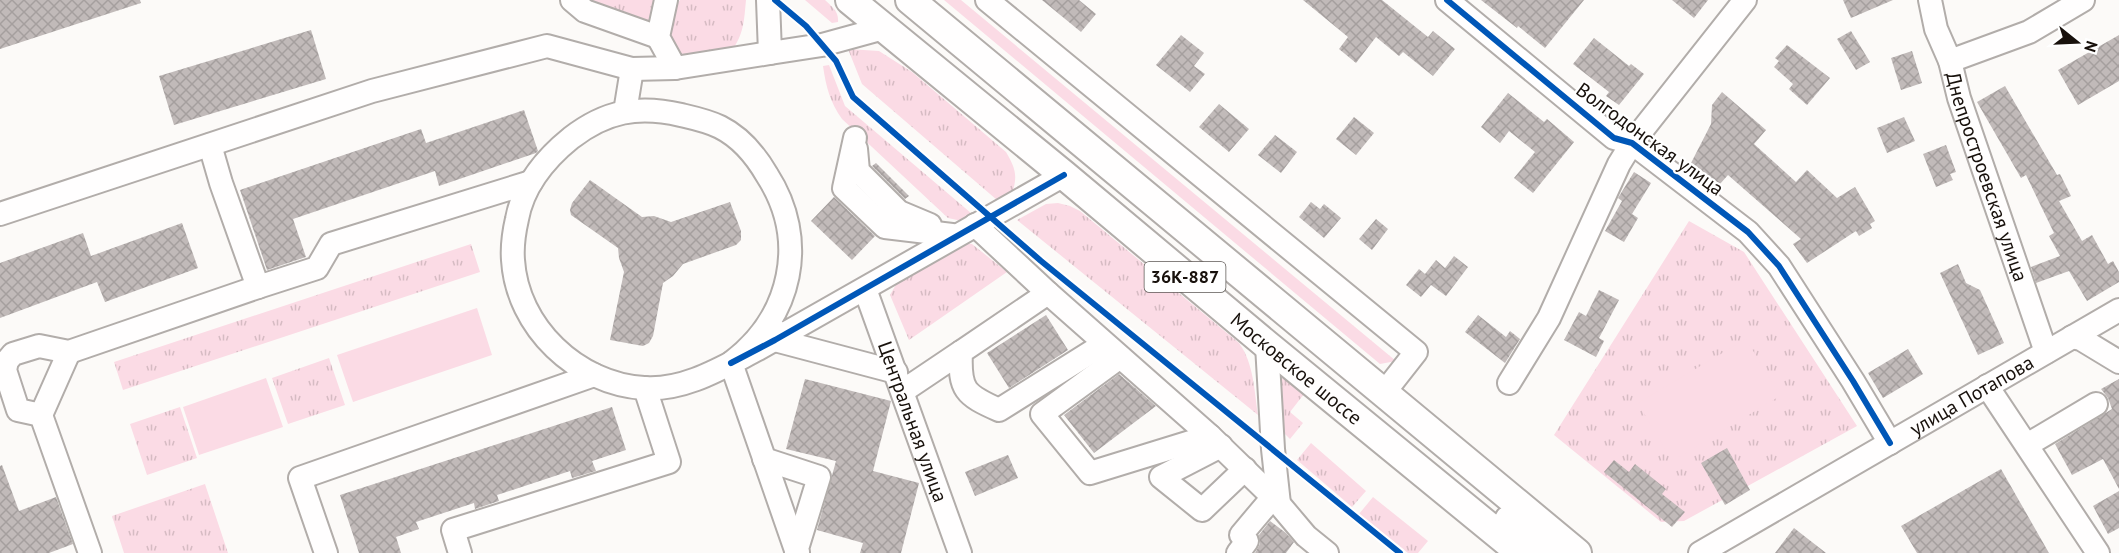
<svg xmlns="http://www.w3.org/2000/svg" width="2119" height="553" viewBox="0 0 2119 553" font-family="'PT Sans',sans-serif">
<style>
.grass{fill:url(#grass-tufts)}
.pitch{fill:#fbdbe5}
.building{fill:url(#building-cross-hatch)}
.lines{fill:none;stroke-linecap:round;stroke-linejoin:round}
.minor-casing{stroke:#b2adaa;stroke-width:26}
.major-casing{stroke:#b2adaa;stroke-width:32}
.minor{stroke:#fffefe;stroke-width:22}
.major{stroke:#fffefe;stroke-width:28}
.cycleway-casing{stroke:#fff;stroke-width:10}
.cycleway{stroke:#0057b8;stroke-width:6}
.labels{text-anchor:middle;stroke-width:4.5;stroke-linejoin:round;paint-order:stroke}
.shield{fill:#fff;stroke:#5d5855;stroke-width:1.5}
.shield-label{font-size:18px;font-weight:bold;fill:#18110c}
.street-label{font-size:20px;fill:#18110c;stroke:#fff}
</style>
<defs>
<pattern id="grass-tufts" width="24" height="20" patternUnits="userSpaceOnUse" patternTransform="scale(1.5)"><rect width="24" height="20" fill="#fbdbe5"/><path d="M3 7l-1-3M5 7V3M7 7l1-3M15 17l-1-3M17 17v-4M19 17l1-3" fill="none" stroke="#d6bbc3"/></pattern>
<pattern id="building-cross-hatch" width="8" height="8" patternUnits="userSpaceOnUse" patternTransform="scale(1.5)"><rect width="8" height="8" fill="#c1bab9"/><path d="M0 0l8 8M0 8l8-8" fill="none" stroke="#a59f9e"/></pattern>
</defs>
<rect width="100%" height="100%" fill="#fcfaf8"/>
<path class="grass" d="M585,0H660L643,31Z
M680,0H746C744,21 744,34 731,52L694,57L682,54L669,40L670,12Z
M805,0H825C832,7 839,11 838,22L832,23Z
M944,0H961L1396,361L1380,364Z
M848,49L879,51L912,72L1006,152C1014,166 1018,174 1013,190L997,200L862,84Z
M829,65L845,106L978,219L971,223L948,218L842,119C830,102 826,87 823,66Z
M1058,203L1070,206L1080,211L1239,343C1254,364 1254,390 1258,415L1017,220L1046,204Z
M1689,221L1744,252L1857,426L1684,521L1661,522L1554,435Z
M958,242L972,244L1007,272L909,340L890,295L902,274Z
M471,244L480,272L123,390L114,362Z
M329,358L345,405L288,424L272,378Z
M1285,378L1304,394L1290,412L1303,423L1290,439L1282,431L1280,379Z
M180,407L197,458L147,475L130,424Z
M1311,443L1366,491L1352,507L1297,460Z
M205,484L228,553H124L112,516Z
M1373,497L1428,541L1418,553H1408L1359,514Z"/>
<path class="pitch" d="M477,308L492,355L353,402L337,355Z
M1746,339L1780,396L1672,461L1638,403Z
M266,378L283,427L199,455L183,407Z"/>
<path class="building" d="M0,0H140L141,3L0,49Z
M1042,0H1079L1096,14L1081,32Z
M1303,0H1382L1428,37L1433,31L1455,49L1433,76L1403,52L1399,56L1376,37L1356,63L1339,49L1348,37Z
M1481,0H1584L1545,48L1518,26L1517,28Z
M1672,0H1708L1694,18Z
M1843,0H1893L1851,18Z
M311,30L326,79L174,125L159,76Z
M1851,31L1870,62L1856,70L1837,39Z
M1181,35L1204,53L1194,66L1205,74L1190,92L1156,65Z
M2119,35V81L2078,105L2058,70Z
M1594,38L1629,66L1631,64L1644,74L1619,105L1606,96L1609,92L1573,64Z
M1787,45L1830,78L1807,105L1789,89L1793,84L1774,67L1779,61L1775,58Z
M1912,51L1922,83L1901,90L1891,58Z
M2005,86L2057,175L2060,174L2071,196L2059,201L2082,241L2092,235L2108,264L2113,261L2119,272V282L2087,301L2069,271L2036,283L2031,267L2060,256L2049,236L2054,233L2026,175L2021,178L1977,102Z
M1722,92L1766,130L1754,144L1796,182L1807,170L1837,198L1855,187L1875,221L1870,224L1872,228L1859,236L1856,231L1807,263L1793,244L1801,239L1728,175L1720,184L1691,163L1711,124L1712,105Z
M1508,93L1544,122L1547,119L1574,142L1533,193L1514,178L1535,152L1509,131L1500,143L1481,127Z
M1219,104L1249,129L1229,152L1199,127Z
M524,110L538,151L536,153L439,186L435,171L293,219L306,257L267,270L240,190L421,129L426,143Z
M1354,117L1374,133L1356,155L1336,139Z
M1904,117L1915,141L1887,153L1877,128Z
M1275,135L1297,152L1281,173L1258,155Z
M1946,145L1956,172L1950,174L1953,180L1936,187L1923,154Z
M876,163L909,196L905,199L872,166Z
M1634,172L1651,183L1632,214L1638,218L1624,242L1605,231L1622,201L1618,198Z
M590,180L642,217L654,216L671,222L730,202L741,231V240L736,245L683,264L673,276L663,283L653,336L649,343L643,346L610,340L624,272L619,258L618,248L571,215L570,210L572,203Z
M834,197L875,236L852,260L811,221Z
M1311,202L1320,209L1324,204L1341,218L1324,238L1299,217Z
M1376,219L1388,229L1372,250L1359,239Z
M182,223L198,268L105,302L97,282L0,318V263L83,233L91,256Z
M1454,256L1468,267L1446,296L1431,285L1421,297L1406,285L1419,269L1425,274L1436,260L1445,268Z
M1958,264L1966,283L1980,290L2004,343L1978,355L1940,273Z
M1599,290L1619,300L1599,338L1604,341L1596,357L1564,340L1579,312L1586,316Z
M1046,315L1068,350L1009,388L987,353Z
M1478,315L1506,337L1510,331L1520,339L1505,363L1465,332Z
M1908,349L1923,374L1883,398L1868,373Z
M1119,374L1156,406L1094,453L1064,415Z
M805,379L891,401L873,471L919,483L901,553H860L863,543L817,530L836,461L786,449Z
M2119,379V489L2103,459L2072,475L2055,444L2112,409L2108,398L2101,389Z
M612,407L626,450L592,461L596,471L572,478L570,471L497,495L499,501L475,509L474,503L416,522L419,529L396,537L401,553H359L340,495Z
M1727,448L1750,490L1725,505L1701,463Z
M1008,455L1018,478L975,496L965,472Z
M1614,460L1629,472L1635,464L1666,489L1662,494L1685,512L1672,527L1604,472Z
M2,465L19,511L56,497L73,544L49,553H0V466Z
M2001,469L2049,553H1917L1901,526Z
M2119,491V528L2108,534L2093,506Z
M1270,521L1286,533L1294,542L1286,553H1255L1260,544L1259,535Z
M1794,528L1826,553H1775Z"/>
<g class="lines">
<g class="minor-casing">
<g id="minor">
<path d="M572,0L585,11L658,37"/>
<path d="M666,0L658,37L675,68L770,53"/>
<path d="M768,0L770,53L822,45L884,28"/>
<path d="M987,0L1416,352L1383,394"/>
<path d="M1447,0L1614,138L1632,143L1748,232L1779,266L1853,381L1890,443"/>
<path id="s1" d="M1930,0L1936,29L1950,61L1959,98L2046,352"/>
<path d="M1950,61L2029,32L2083,0"/>
<path d="M625,112L632,69"/>
<path d="M855,138L844,188L885,227L952,235"/>
<path d="M210,145L221,183L258,287L317,268L331,244L531,182"/>
<path d="M856,149L858,171L899,212L930,225"/>
<path d="M0,214L372,91L547,46L632,69L675,68"/>
<path d="M975,225L1048,293L961,352C959,390 965,395 999,410L1104,344"/>
<path id="s2" d="M865,289L960,553"/>
<path d="M1048,293L1210,436L1279,503"/>
<path d="M777,332L775,340L896,372"/>
<path d="M2072,337L2081,339L2119,362"/>
<path d="M1267,345L1273,449L1279,504L1306,536L1327,553"/>
<path d="M1120,357L1042,414L1090,473L1210,436"/>
<path d="M731,363C792,317 809,240 767,175C756,156 740,137 720,127C708,121 694,118 681,115C638,105 606,111 571,138C545,159 523,186 517,219C514,232 512,247 513,260C517,327 577,384 644,388C685,391 723,367 758,349L1064,175"/>
<path d="M731,363L797,553"/>
<path d="M1509,383L1549,318L1619,164L1632,143L1745,0"/>
<path d="M1987,386L2098,553"/>
<path d="M903,391L961,352"/>
<path d="M41,415L69,352"/>
<path d="M2027,445L2096,404"/>
<path d="M1221,446L1161,477L1202,510L1245,469"/>
<path d="M764,459L819,477L796,552H798"/>
<path d="M90,553L41,415L18,410L5,370L7,361L13,354L39,346L69,352L258,287"/>
<path d="M326,553L300,478L594,375"/>
<path d="M460,553L453,530L669,462L645,388"/>
<path d="M1238,553L1247,541L1241,535L1273,497"/>
<path id="s3" d="M1700,553L2119,310"/>
</g>
</g>
<g class="major-casing">
<g id="major">
<path id="s4" d="M850,0L1064,175L1267,345L1521,553"/>
<path d="M910,0L1577,553"/>
<path d="M1509,520L1549,553"/>
</g>
</g>
<use href="#minor" class="minor"/>
<use href="#major" class="major"/>
<g class="cycleway-casing">
<path id="cycleway" d="M775,0L806,26L836,61L853,97L1041,261L1400,553
M1447,0L1614,138L1632,143L1748,232L1779,266L1853,381L1890,443
M731,363L775,340L1064,175"/>
</g>
<use href="#cycleway" class="cycleway"/>
</g>
<g class="labels">
<rect class="shield" x="1144.5" y="262" width="81" height="30" rx="4.5"/>
<g class="shield-label">
<text x="1185" y="283">36К-887</text>
</g>
<g class="street-label">
<text transform="translate(1650 139) rotate(36)" y="7">Волгодонская улица</text>
<text dy="7" stroke="none"><textPath href="#s1" startOffset="186">Днепростроевская улица</textPath></text>
<text dy="7" stroke="none"><textPath href="#s4" startOffset="579">Московское шоссе</textPath></text>
<text dy="7" stroke="none"><textPath href="#s3" startOffset="314">улица Потапова</textPath></text>
<text dy="7" stroke="none"><textPath href="#s2" startOffset="141">Центральная улица</textPath></text>
</g>
</g>
<g transform="translate(2077 42) rotate(108)" stroke="#ffffff" stroke-width="4.5" paint-order="stroke">
<path d="M0-4.5L10 22L0 15L-10 22Z" fill="#18110c"/>
<text y="-9" font-size="16" font-weight="bold" text-anchor="middle" fill="#18110c">N</text>
</g>
</svg>
